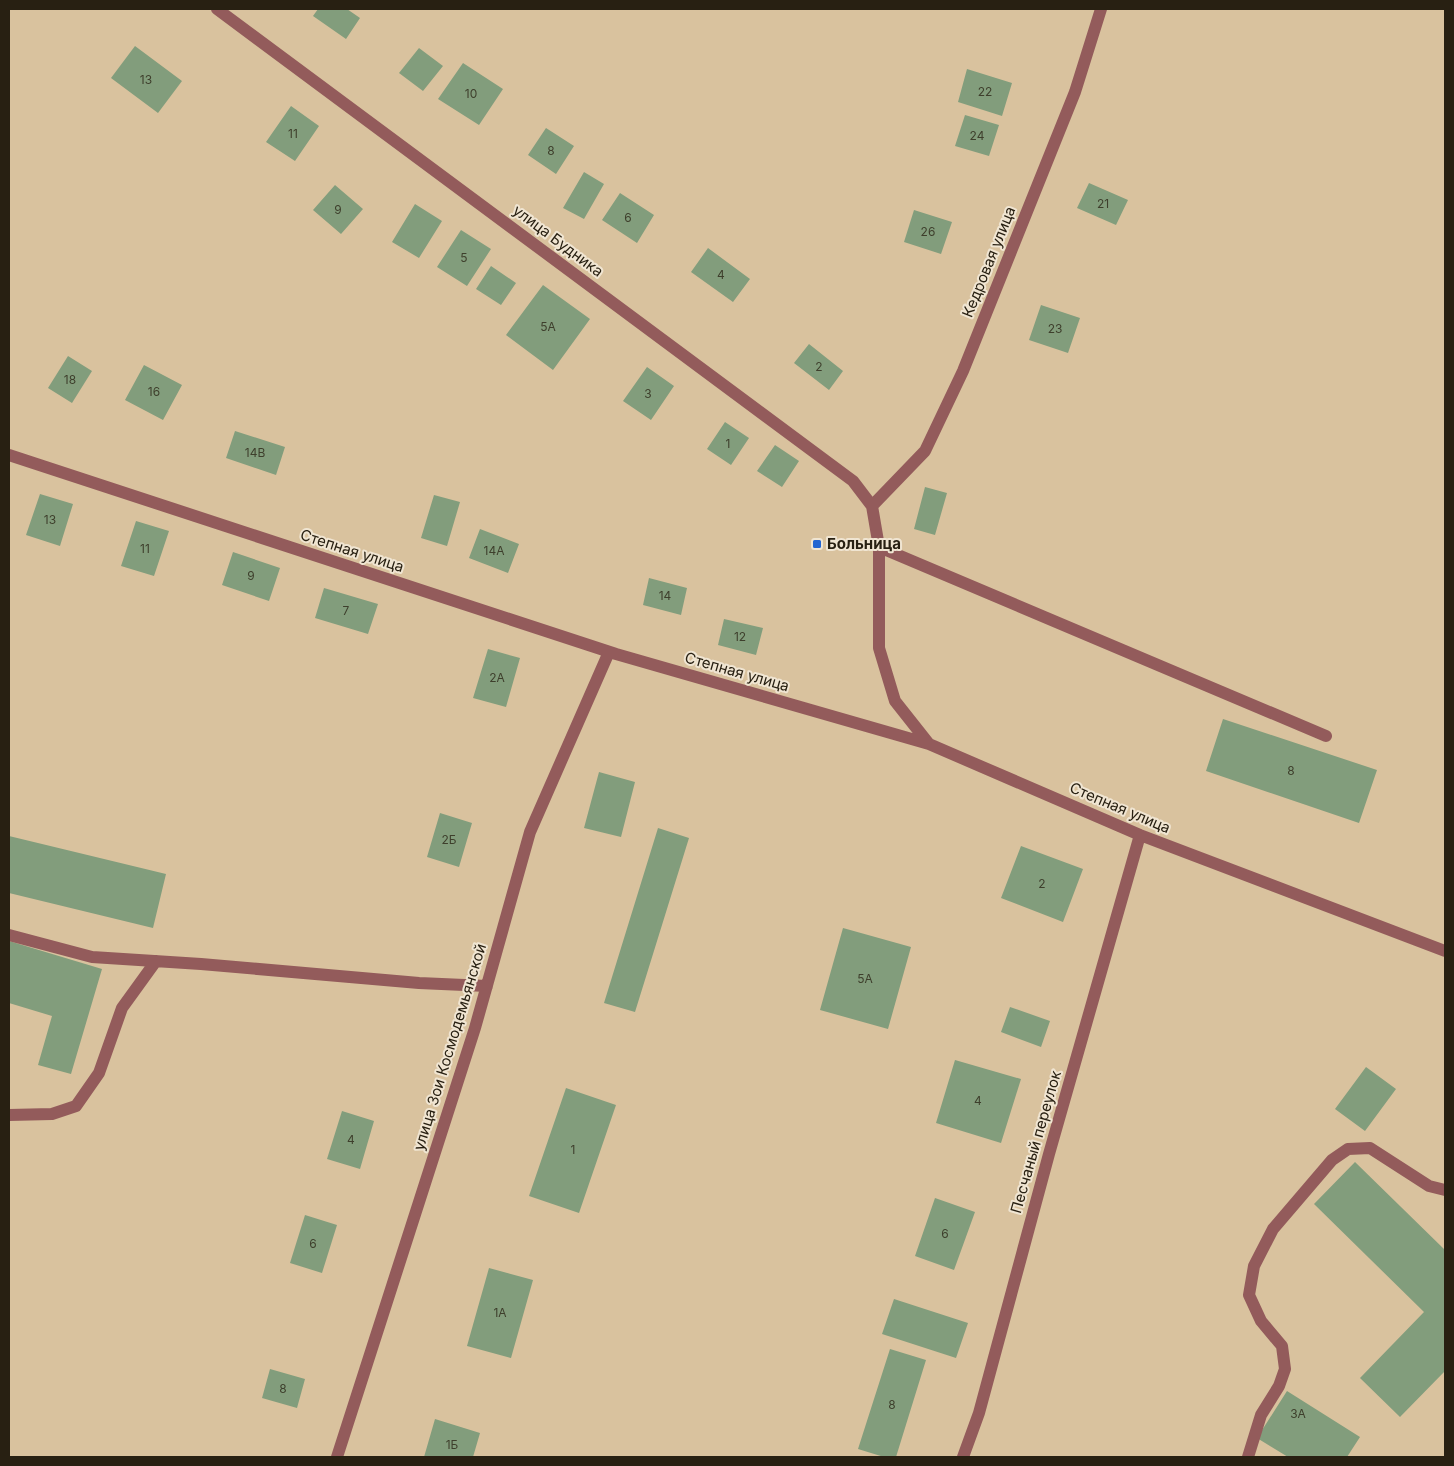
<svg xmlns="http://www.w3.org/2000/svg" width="1454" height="1466" viewBox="0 0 1454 1466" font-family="Inter,sans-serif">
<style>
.building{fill:#829d7c}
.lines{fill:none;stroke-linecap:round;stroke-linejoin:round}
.minor{stroke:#935b5b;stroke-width:12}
.poi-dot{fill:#2365d1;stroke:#f0e5d2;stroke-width:2}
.labels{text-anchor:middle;stroke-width:4;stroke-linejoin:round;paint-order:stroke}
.number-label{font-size:12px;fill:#3e3f2c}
.street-label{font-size:15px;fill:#282012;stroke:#f0e5d2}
.poi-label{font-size:15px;font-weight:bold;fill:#282012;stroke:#f0e5d2;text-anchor:start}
</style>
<rect width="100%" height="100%" fill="#d9c29e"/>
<path class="building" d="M318,9H347L360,18L346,39L313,16Z
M135,46L182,81L158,113L111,78Z
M419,48L443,66L423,91L399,73Z
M463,63L503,89L479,125L438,99Z
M967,69L1012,83L1002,116L958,102Z
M291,106L319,126L295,161L266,142Z
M965,115L999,125L989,156L955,146Z
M546,128L574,146L556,174L528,155Z
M584,172L604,184L584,219L563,208Z
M1089,183L1128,200L1116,225L1077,208Z
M335,185L363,209L341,234L313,210Z
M620,193L654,215L637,243L602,220Z
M415,204L442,221L419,258L392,242Z
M914,210L952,222L941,254L904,242Z
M461,230L491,249L467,286L437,267Z
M708,248L750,279L733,302L691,272Z
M491,266L516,283L501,305L476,289Z
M543,285L590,319L553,370L506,335Z
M1041,305L1080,318L1068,353L1029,340Z
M809,344L843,371L829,390L794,363Z
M68,356L92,371L72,403L48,388Z
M144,365L182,385L163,420L125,400Z
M647,367L674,386L651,420L623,401Z
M725,422L749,438L731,465L707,449Z
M235,431L285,447L276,475L226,458Z
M775,445L799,461L782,487L757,471Z
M925,487L947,493L935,535L914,529Z
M40,494L73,504L60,546L26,535Z
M434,495L460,502L447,546L421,538Z
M136,521L169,531L154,576L121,566Z
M480,529L519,544L508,573L469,558Z
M233,552L280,568L269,601L222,585Z
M649,578L687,588L681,615L643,605Z
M324,588L378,604L368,634L315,618Z
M724,619L763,628L756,655L718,645Z
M488,649L520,658L506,707L473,698Z
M1223,719L1377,770L1359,823L1206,771Z
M599,772L635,782L621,837L584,828Z
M440,813L472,823L459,867L427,857Z
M658,828L689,838L635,1012L604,1003Z
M9,836L166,874L153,928L9,893Z
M1021,846L1083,869L1063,922L1001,898Z
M843,928L911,947L888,1029L820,1010Z
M9,941L102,969L71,1074L38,1065L52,1016L9,1003Z
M1010,1007L1050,1021L1041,1047L1001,1032Z
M955,1060L1021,1079L1001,1143L936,1123Z
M1366,1067L1396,1089L1365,1131L1335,1109Z
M566,1088L616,1105L579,1213L529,1196Z
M342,1111L374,1121L360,1169L327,1159Z
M1355,1162L1445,1250V1371L1400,1417L1360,1378L1424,1312L1314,1204Z
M935,1198L975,1212L954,1270L915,1256Z
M305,1215L337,1225L322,1273L290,1263Z
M489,1268L533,1280L511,1358L467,1346Z
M894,1299L968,1323L956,1358L882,1334Z
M890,1349L926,1360L896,1457H884L858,1449Z
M270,1369L305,1379L297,1408L262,1398Z
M1287,1391L1360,1437L1347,1457H1288L1257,1438Z
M435,1419L480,1433L473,1457H424Z"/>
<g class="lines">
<path class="minor" d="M217,9L853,481L872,506L879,547V648L895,701L929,744
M9,455L616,654L929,744L1140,835L1445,951
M872,506L925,451L963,371L1075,92L1101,9
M879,547L1326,736
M9,935L92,957L201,964L419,983L487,986
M9,1115L52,1114L76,1106L99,1073L122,1008L156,961
M337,1457L475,1028L530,832L609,652
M963,1457L979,1413L1049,1154L1140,835
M1248,1457L1261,1415L1279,1386L1285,1369L1282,1346L1261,1321L1249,1295L1254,1266L1273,1229L1332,1160L1348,1149L1370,1148L1429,1186L1445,1190"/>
</g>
<rect class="poi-dot" x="812" y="539" width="10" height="10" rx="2.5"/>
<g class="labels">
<g class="number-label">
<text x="146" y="84">13</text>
<text x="985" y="96">22</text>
<text x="471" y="98">10</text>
<text x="293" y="138">11</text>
<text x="977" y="140">24</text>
<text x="551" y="155">8</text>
<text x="1103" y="208">21</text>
<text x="338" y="214">9</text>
<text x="628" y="222">6</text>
<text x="928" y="236">26</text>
<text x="464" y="262">5</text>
<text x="721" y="279">4</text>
<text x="548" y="331">5А</text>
<text x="1055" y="333">23</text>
<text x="819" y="371">2</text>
<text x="70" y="384">18</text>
<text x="154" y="396">16</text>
<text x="648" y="398">3</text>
<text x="728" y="448">1</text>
<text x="255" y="457">14В</text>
<text x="50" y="524">13</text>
<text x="145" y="553">11</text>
<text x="494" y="555">14А</text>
<text x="251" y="580">9</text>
<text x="665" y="600">14</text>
<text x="346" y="615">7</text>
<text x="740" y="641">12</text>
<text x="497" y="682">2А</text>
<text x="1291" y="775">8</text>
<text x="449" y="844">2Б</text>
<text x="1042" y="888">2</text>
<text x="865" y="983">5А</text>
<text x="978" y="1105">4</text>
<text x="351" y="1144">4</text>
<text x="573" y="1154">1</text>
<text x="945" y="1238">6</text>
<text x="313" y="1248">6</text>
<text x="500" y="1317">1А</text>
<text x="283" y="1393">8</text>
<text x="892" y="1409">8</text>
<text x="1298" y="1418">3А</text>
<text x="452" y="1449">1Б</text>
</g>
<g class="street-label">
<text transform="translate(558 241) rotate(37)" y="5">улица Будника</text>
<text transform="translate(989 262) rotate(-68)" y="5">Кедровая улица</text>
<text transform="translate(352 551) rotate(18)" y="5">Степная улица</text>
<text transform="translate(737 672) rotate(16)" y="5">Степная улица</text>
<text transform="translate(1120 808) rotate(23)" y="5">Степная улица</text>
<text transform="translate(450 1047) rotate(-73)" y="5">улица Зои Космодемьянской</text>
<text transform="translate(1036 1142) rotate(-74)" y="5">Песчаный переулок</text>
</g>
<g class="poi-label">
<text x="827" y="549">Больница</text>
</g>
</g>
<rect width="1454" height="1466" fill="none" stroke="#282012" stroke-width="20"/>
</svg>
